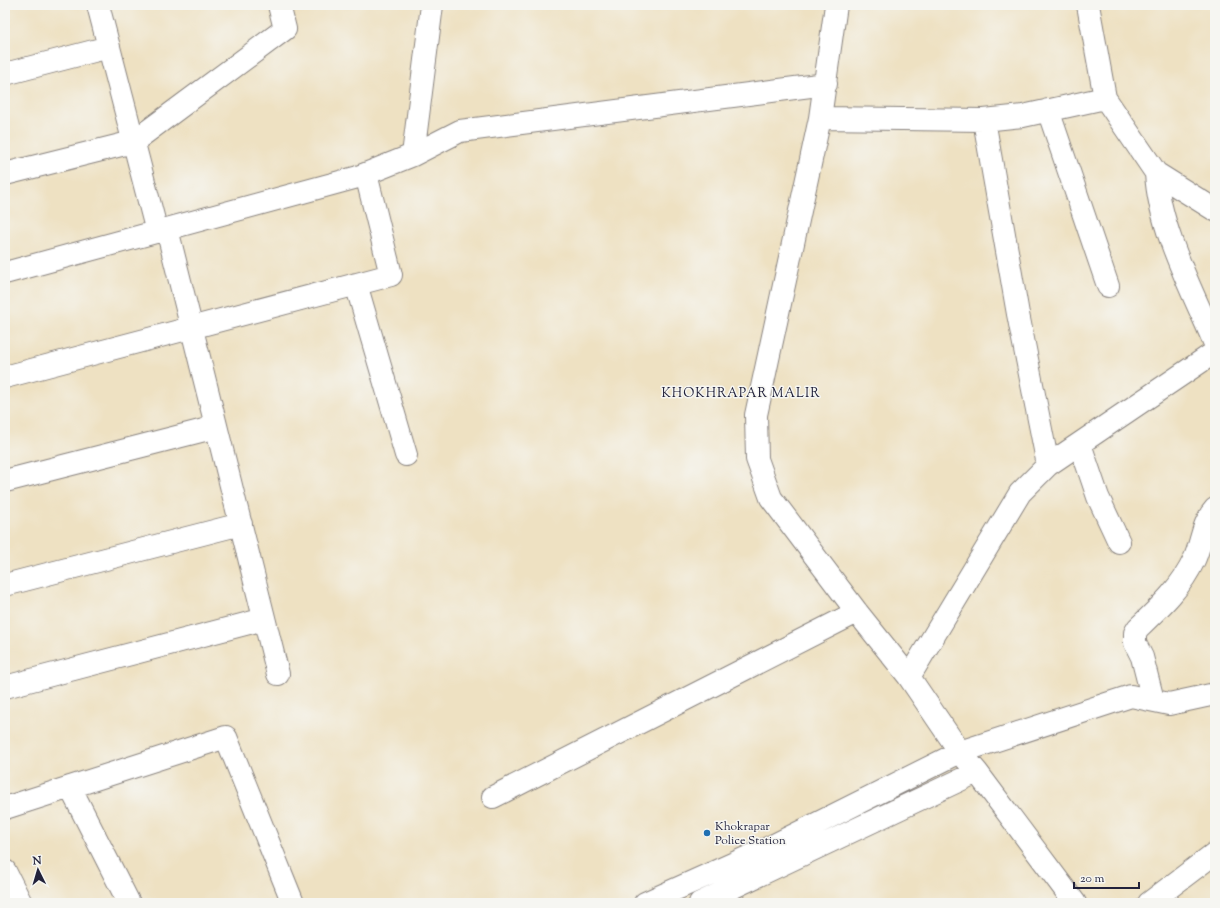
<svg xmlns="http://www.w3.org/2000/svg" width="1220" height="908" viewBox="0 0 1220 908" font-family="'Sorts Mill Goudy',serif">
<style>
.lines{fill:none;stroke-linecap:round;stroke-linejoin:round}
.minor-casing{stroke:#88827e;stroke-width:24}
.minor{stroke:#fff;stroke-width:22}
.poi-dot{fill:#1f6fb2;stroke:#f6f6f2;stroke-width:1.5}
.labels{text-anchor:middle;stroke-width:3;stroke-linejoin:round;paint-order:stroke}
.poi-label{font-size:12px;fill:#22223b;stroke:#f6f6f2;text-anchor:start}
.neighbourhood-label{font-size:13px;letter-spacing:1px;fill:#22223b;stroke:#f6f6f2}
</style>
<rect width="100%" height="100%" fill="#f6f6f2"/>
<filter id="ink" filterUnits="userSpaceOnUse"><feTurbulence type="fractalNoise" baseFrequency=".025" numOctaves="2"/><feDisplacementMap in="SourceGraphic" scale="8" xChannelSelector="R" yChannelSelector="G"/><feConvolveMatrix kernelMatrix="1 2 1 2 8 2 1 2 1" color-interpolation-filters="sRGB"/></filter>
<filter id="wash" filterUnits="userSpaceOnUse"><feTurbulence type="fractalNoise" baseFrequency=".012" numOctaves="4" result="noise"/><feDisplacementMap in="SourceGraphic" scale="16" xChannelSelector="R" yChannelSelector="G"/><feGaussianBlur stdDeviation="0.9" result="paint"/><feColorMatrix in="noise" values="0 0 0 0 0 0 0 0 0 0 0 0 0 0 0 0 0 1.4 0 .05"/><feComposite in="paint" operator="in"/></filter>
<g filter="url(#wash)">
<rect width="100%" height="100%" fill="#eee1c2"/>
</g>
<g filter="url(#ink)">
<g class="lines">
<g class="minor-casing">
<path id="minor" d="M98,5L157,232
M836,5L820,118L756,415L757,459L771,498L857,612L909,677L960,752L977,772L1075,903
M1088,5L1105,98L1156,173L1215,210
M5,74L109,47
M1048,110L1108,286
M820,118L984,120L1023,116L1105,98
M984,120L1018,314L1048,465
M413,155L432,5
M1156,173C1159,229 1193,292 1215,344
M5,174L133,142L285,29L279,5
M167,229L278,674
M5,273L358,177L413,155L460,131L826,84
M356,284L406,455
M5,377L391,275L366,174
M1080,444L1098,497L1119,542
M5,481L216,427
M5,585L241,524
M909,677L1020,493L1048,465L1215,352
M5,687L264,619
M1153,700L1142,657L1135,643V633L1138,628C1160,607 1181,588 1194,560C1202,543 1202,523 1215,509
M70,787L129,903
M493,797L857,612
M5,808L226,737L293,903
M5,871L21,903
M645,903L768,848L960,752L1131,696L1169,704L1215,694
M700,903L977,772
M1149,903L1215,853"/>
</g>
<use href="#minor" class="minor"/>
</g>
</g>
<circle class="poi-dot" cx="707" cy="833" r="4"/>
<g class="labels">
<g class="poi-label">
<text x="715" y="830">Khokrapar<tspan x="715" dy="14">Police Station</tspan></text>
</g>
<g class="neighbourhood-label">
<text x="741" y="397">KHOKHRAPAR MALIR</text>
</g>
</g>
<rect width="1220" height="908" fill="none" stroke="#f6f6f2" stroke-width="20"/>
<g transform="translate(38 870) rotate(355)" stroke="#f6f6f2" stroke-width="3" paint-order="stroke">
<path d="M0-3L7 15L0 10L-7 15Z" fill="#22223b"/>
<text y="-6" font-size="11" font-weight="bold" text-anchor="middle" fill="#22223b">N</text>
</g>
<path d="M1074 882v6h65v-6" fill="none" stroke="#22223b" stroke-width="2"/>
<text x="1080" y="882" font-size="12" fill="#22223b" stroke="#f6f6f2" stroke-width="3" paint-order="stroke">20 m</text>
</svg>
